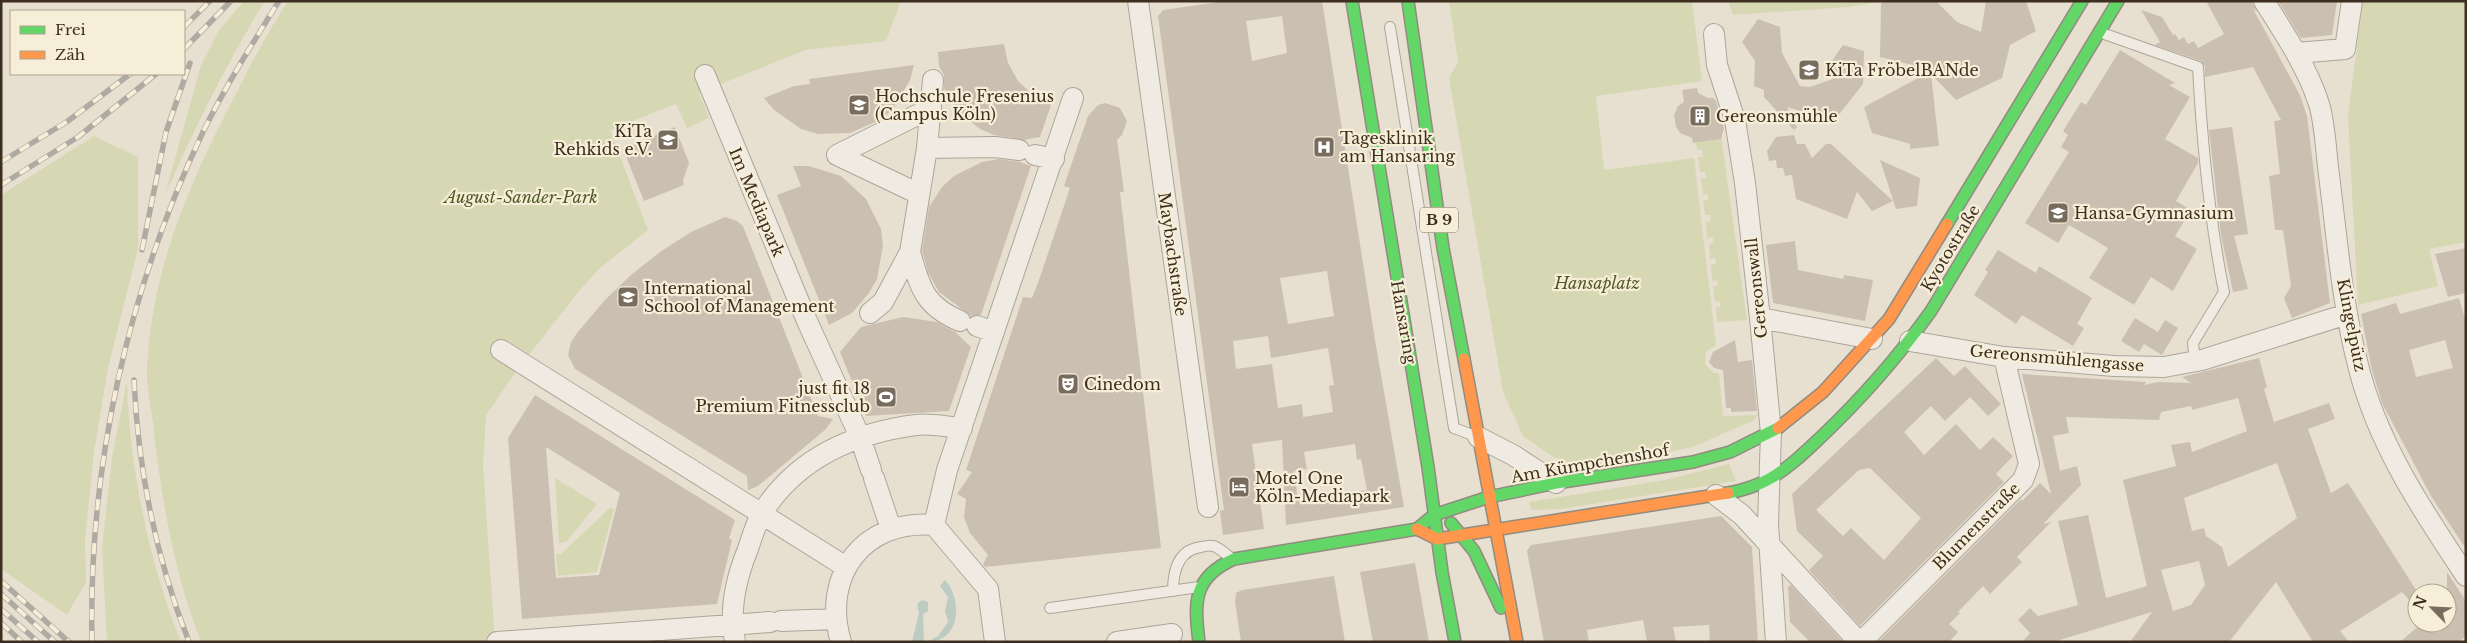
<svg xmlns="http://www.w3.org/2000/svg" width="2467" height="643" viewBox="0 0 2467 643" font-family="'Libre Baskerville',serif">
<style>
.green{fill:#d6d7b3}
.water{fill:#bcccc2}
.building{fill:#cbbfb2;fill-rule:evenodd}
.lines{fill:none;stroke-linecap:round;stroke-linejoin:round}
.lane-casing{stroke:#ada599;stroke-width:12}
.street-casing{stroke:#ada599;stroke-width:22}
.fast-casing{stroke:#928b80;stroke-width:14}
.slow-casing{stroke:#928b80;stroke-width:14}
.lane{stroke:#efebe3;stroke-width:10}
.street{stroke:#efebe3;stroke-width:20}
.fast{stroke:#63d668;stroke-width:11}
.slow{stroke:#ff974d;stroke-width:11}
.rail-casing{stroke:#afaaa2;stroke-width:5.5}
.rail{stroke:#f7eed8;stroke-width:4;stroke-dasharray:11;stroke-linecap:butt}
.labels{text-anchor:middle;stroke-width:4.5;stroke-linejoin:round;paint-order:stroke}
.shield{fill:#f7eed8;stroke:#756857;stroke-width:1}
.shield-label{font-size:15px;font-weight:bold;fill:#3d2e20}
.poi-label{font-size:16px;fill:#3d2e20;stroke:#f7eed8;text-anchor:start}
.park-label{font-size:16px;font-style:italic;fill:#4d5a26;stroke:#f7eed8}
.street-label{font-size:16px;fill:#3d2e20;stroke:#f7eed8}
</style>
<rect width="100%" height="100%" fill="#e7e0d1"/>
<path class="green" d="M244,1H265C226,64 195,128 165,195L201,65L219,30Z
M288,1H901L886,41L805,50L699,93L709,118L687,128L676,104L610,130L648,230L600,268L579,291L518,369L486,415L483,465L495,642H201C174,572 161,498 153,424C151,406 146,386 147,368C152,266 191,179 238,90C253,59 269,30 288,1Z
M1449,1H1692L1702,81L1596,96L1604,170L1694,158L1716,345L1706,352L1705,364L1714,373H1719L1723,416L1758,415L1754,420L1693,447L1589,468L1553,457L1523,436L1503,392L1449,78L1458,62Z
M1728,1H1884L1849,7L1733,15Z
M2363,1H2466V242L2429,249L2438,286L2358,305L2348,116Z
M94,136L138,157V249L108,368L94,452L85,540L86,582L67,615L1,569V195Z
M1721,136L1747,320L1717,322L1716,307H1720V301L1715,302L1713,286L1718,285L1717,280L1712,281L1711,265L1716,264L1715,258L1710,259L1709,244L1713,243V237L1707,238L1706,222L1711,221L1710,215H1705L1703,201L1708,200V194L1703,195L1701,178H1706L1705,172H1700L1698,157H1703L1702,150H1697L1696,143L1714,140Z
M127,381C129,466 149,563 181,642H107L102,548L112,457Z
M1729,464L1736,481L1561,509L1531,510L1529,502L1665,480Z
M555,478L597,504L566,542L559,543Z
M610,508L614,509L597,572L558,576L556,554H561Z"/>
<path class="water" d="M945,580C963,600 961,642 927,642L938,636L948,622L945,611L948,597L940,586Z
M922,600L928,602V611L923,614L924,642H912L919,613L917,604Z"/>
<path class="building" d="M1226,1H1322L1375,340L1404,507L1286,525L1282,440L1252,444L1264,529L1223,535L1220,511L1224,510L1158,16L1163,10ZM1282,16L1287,53L1252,61L1246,21ZM1327,271L1334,316L1288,324L1280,278ZM1268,336L1271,358L1328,348L1334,385L1329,386L1333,412L1303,417L1302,404L1278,408L1272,364L1236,369L1233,341ZM1355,444L1357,460L1361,459L1367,490L1298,500L1294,471L1288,472L1307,469L1304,452Z
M1891,1H1936L1957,22L1981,32L1986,1H2026L2036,31L2010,45L2002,78L1956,100L1931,74L1939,146L1910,149V144L1872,133L1864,107L1933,70L1880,57L1881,3Z
M2206,1H2252L2257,12L2253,9L2300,95L2307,116L2330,303L2292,318L2284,298L2291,286L2283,230H2275L2269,176L2280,174L2274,121L2281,120L2253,67L2205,77V66L2201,61L2155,45L2160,42L2141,10L2162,17L2173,35L2175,34L2179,40L2184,37L2188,44L2194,41L2198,48L2224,34Z
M2278,1H2337L2332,35L2301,38Z
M1758,19L1780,27L1782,53L1800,86L1810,87L1833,79L1826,69L1843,45L1864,51L1863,84L1834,121L1787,107L1797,127L1794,130L1764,97V90L1754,86L1755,61L1742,42Z
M1004,44L1008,63L1018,81L1033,95L1051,105L1040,137L1024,140L994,135L980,129L957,110L944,88V75L939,66L938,52Z
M2120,50L2175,83L2169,85L2190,97L2165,139L2198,158V163L2176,201L2191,210L2175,236L2197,249L2173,291L2151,277L2134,305L2089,278L2108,248L2069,225L2058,243L2025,223L2069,152L2061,147L2068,135L2063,131L2081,102L2086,105Z
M914,65L910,80L893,109L880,120L850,133L818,134L801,129L774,110L764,98L794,86L810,84L809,79Z
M1697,88L1698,93L1708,98H1713L1716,101L1724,128L1721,139L1693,143L1692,138L1680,133L1676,127L1674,115L1678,106L1684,102L1682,90Z
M1105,103L1120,108L1127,121L1122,135L1117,140L1124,192H1120L1161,548L985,567L983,564L988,555L970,533L964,517L966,499L957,494L972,472L966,470L1023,297L1032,298L1039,280L1070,188L1064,186L1088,116L1098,105Z
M675,127L689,163L683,180L684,185L644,201L623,149Z
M2232,127L2248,234L2234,236L2248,289L2233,292L2221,235L2209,130Z
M1794,135L1797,144H1805L1812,158L1826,144H1831L1893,201L1872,211L1857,192L1847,219L1796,199L1792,175L1785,176L1783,168H1777L1776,160L1769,161L1767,151L1776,137Z
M999,159L1020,162L1031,166L981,315L971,316L939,292L928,272L922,251L929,207L942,187L954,176L982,162Z
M1880,160L1920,178L1917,206L1896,209Z
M793,166H809L841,176L866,199L881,229L883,246L877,279L869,293L852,313L829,325L777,195L801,186Z
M725,217L737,221L743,226L818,416L833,419L826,429L758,486L748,490L747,476L575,369L568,355L571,342L577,333L605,300L631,275L660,252L691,232Z
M1795,241L1798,270L1843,279L1844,275L1873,280L1865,321L1773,303L1766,245Z
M2466,248V293L2448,297L2435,254Z
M1998,250L2036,273L2039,266L2092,298L2077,324L2084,328L2073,346L2022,315L2016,324L1974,295L1988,272L1985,270Z
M2459,298L2466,323V549L2431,496L2382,403L2372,370L2361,314L2396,303L2400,314ZM2445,340L2453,368L2416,377L2409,350Z
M903,317L937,322L955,332L971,347L949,411L866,416L840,352L861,327Z
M2135,318L2158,332L2165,320L2178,328L2162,355L2144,344L2139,352L2121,341Z
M1735,340L1738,362L1752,360L1757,411L1731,412V408H1726L1723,370L1714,368L1709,362L1713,352Z
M1936,358L1954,376L1965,366L2001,404L1988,416L1970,397L1945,421L1931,406L1904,432L1924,455L1956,424L1980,450L1993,437L2013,456L1996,474L2004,482L1860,626L1809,570L1823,556L1797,531L1792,494ZM1870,468L1921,518L1884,560L1851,528L1843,536L1816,510L1859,470Z
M2259,358L2267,387L2264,389L2274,422L2329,403L2335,419L2308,429L2331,493L2348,483L2418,593L2417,609L2402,592L2340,631L2349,642H2313L2276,582L2229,642H2130L2152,612L2053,642H2022L2030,633L2018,620L2030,608L2038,616L2078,605L2058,521L2088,515L2106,598L2147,586L2123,480L2176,466L2171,445L2190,442L2192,452L2247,431L2238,398L2192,410L2191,406L2161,412L2159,420L2066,417L2069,433L2053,436L2060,471L2077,466L2081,485L2043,524L2051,522L2017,557L2022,562L1990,594L1983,586L1958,612L1960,613L1949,624L1958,632L1949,642H1878L2021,499L2022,501L2040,483L2051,494L2022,374L2146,382L2144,385L2158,382L2191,383L2182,377ZM2277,463L2297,518L2228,567L2222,547L2206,536L2204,528L2192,531L2184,498ZM2199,561L2205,585L2191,605L2173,611L2161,570Z
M535,395L735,520L729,538L732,540L717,604L522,619L508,438ZM546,447L620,493L599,575L556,578Z
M1721,516L1752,547L1758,642H1710L1709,625L1673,627L1676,642H1647L1643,620L1587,630L1589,642H1544L1527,551L1531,545Z
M1415,563L1429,642H1373L1360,572Z
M2447,572L2466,601V636L2459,642H2400L2422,623H2447Z
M1334,576L1345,642H1241L1235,602L1236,593L1242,590Z
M1791,585L1843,642H1810L1790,622L1788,587Z"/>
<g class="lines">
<g class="lane-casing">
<path id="lane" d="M1390,27L1454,428L1475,436
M2099,32L2198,67C2202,143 2209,217 2224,292L2193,343L2195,361
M1173,591C1173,571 1178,550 1201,547C1205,546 1210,545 1213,546C1219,547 1225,554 1230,557
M1050,608L1199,587"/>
</g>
<g class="street-casing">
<path id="street" d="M1138,1L1208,507
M2264,1C2284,33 2306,65 2318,101C2325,119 2326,154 2329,175C2337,239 2342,303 2358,365C2377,443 2422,510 2466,576
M1714,34L1717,65L1735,120L1745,183L1760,318L1771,433L1768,524L1776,642
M2296,53L2345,49L2352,1
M705,75L807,321L860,437L871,470
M927,148L995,147L1019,150
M1035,155L1054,159
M919,194L837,155L931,108
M910,252C920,287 924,306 960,321
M870,313L883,302L910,252L927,148L933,80
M1760,318L1872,339
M977,326L994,332
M1910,341L2004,357L2114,366L2164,367L2202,360L2347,314
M501,350L846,567
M1478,437L1513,455L1556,483
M874,478L891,529
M1716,495L1742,515L1859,642
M934,525L947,470L1073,98
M781,621L836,619
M497,642L770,622
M735,642C729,611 736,578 748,549C752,537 756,523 762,513C797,458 854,433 916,425C930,423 947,427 962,428
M841,642C821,575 864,519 934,525L988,589L995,642
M1117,642L1172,634
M1861,642L2023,480L2029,464L2004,357"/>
</g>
<g class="fast-casing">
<path id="fast" d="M1352,1L1428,467L1442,572L1455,642
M1408,1L1443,248L1464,359
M1947,224L2082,1
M1728,493C1741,491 1759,485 1771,478C1790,467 1805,452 1821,437C1862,398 1898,357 1931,311L2118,1
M1451,523L1474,551L1501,608
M1199,642C1194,602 1193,577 1234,559L1417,529L1434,515L1489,497L1556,483L1693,462L1730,452L1778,428"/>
</g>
<g class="slow-casing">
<path id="slow" d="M1464,359L1517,642
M1778,428L1823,392L1889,319L1947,224
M1417,529L1437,539L1728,493"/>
</g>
<use href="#lane" class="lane"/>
<use href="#street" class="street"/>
<use href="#fast" class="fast"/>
<use href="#slow" class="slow"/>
<g class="rail-casing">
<path id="rail" d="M184,27L210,1
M184,49L231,1
M1,162L68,121L130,74
M1,185L78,137L156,74
M142,250L166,132L190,63
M134,380C138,469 156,558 189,642
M1,581L69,642
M1,594L55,642
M1,609L38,642
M1,623L22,642
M92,642C88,467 128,290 203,132C225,87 252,44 279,1"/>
</g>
<use href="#rail" class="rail"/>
</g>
<defs>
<g id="school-square" transform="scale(1.125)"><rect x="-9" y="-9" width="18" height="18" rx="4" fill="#786c5e" stroke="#f7eed8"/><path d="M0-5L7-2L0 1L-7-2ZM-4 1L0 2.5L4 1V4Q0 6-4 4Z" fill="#fff"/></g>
<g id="university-square" transform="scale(1.125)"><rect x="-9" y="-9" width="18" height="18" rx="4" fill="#786c5e" stroke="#f7eed8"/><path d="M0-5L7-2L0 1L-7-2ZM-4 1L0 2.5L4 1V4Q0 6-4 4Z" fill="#fff"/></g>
<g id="building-square" transform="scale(1.125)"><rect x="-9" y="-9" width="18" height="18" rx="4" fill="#786c5e" stroke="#f7eed8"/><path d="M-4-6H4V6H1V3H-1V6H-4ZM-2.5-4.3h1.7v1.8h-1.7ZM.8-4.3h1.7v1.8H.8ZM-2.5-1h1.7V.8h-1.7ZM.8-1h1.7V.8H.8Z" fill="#fff"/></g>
<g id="hospital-square" transform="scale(1.125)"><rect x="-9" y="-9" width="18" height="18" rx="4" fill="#786c5e" stroke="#f7eed8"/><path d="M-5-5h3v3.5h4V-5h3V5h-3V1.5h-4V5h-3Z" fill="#fff"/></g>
<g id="theatre-square" transform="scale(1.125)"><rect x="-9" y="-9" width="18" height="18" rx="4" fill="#786c5e" stroke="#f7eed8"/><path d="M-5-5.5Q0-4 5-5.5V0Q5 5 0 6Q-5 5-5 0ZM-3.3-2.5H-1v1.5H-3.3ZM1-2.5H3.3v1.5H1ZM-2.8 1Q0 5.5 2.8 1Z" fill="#fff"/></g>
<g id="stadium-square" transform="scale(1.125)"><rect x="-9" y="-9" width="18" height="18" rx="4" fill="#786c5e" stroke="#f7eed8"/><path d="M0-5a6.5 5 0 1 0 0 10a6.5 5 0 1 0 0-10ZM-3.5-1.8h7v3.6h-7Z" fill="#fff"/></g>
<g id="hotel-square" transform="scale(1.125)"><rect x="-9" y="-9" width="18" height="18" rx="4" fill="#786c5e" stroke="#f7eed8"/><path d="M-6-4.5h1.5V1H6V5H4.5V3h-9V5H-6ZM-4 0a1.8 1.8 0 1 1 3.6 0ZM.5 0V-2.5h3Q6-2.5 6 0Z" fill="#fff"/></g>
</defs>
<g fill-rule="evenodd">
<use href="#school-square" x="1809" y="70"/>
<use href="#university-square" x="859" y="105"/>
<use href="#building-square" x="1700" y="116"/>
<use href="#school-square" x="668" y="140"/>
<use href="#hospital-square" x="1324" y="147"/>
<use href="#school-square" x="2058" y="213"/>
<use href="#university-square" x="628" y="297"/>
<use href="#theatre-square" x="1068" y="384"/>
<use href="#stadium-square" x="886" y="397"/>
<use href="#hotel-square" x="1239" y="487"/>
</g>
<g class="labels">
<rect class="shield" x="1420" y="207.5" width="38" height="25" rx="4"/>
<g class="shield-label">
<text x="1439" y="225">B 9</text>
</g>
<g class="poi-label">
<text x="1825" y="76">KiTa FröbelBANde</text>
<text x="875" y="102">Hochschule Fresenius<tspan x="875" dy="18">(Campus Köln)</tspan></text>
<text x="1716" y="122">Gereonsmühle</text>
<text x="652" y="137" text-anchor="end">KiTa<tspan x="652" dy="18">Rehkids e.V.</tspan></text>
<text x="1340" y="144">Tagesklinik<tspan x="1340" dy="18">am Hansaring</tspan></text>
<text x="2074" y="219">Hansa-Gymnasium</text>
<text x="644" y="294">International<tspan x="644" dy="18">School of Management</tspan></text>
<text x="1084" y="390">Cinedom</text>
<text x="870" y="394" text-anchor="end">just fit 18<tspan x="870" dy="18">Premium Fitnessclub</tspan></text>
<text x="1255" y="484">Motel One<tspan x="1255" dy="18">Köln-Mediapark</tspan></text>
</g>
<g class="park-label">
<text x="521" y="203">August-Sander-Park</text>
<text x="1597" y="289">Hansaplatz</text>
</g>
<g class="street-label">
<text transform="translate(757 202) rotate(67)" y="6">Im Mediapark</text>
<text transform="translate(1950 248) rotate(-59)" y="6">Kyotostraße</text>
<text transform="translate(1173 254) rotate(82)" y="6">Maybachstraße</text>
<text transform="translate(1756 288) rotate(-96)" y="6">Gereonswall</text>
<text transform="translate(1404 322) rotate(80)" y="6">Hansaring</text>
<text transform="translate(2352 325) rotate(79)" y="6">Klingelpütz</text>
<text transform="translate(2057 358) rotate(5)" y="6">Gereonsmühlengasse</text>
<text transform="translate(1590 463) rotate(-10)" y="6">Am Kümpchenshof</text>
<text transform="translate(1976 526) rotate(-45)" y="6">Blumenstraße</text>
</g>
</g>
<rect width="2467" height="643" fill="none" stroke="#3d2e20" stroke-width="5"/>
<rect x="10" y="10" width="175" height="65" fill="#f7eed8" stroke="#ada18e"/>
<rect x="20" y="26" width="25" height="8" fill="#63d668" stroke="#ada18e"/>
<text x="55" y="35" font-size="15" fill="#3d2e20">Frei</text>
<rect x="20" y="51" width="25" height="8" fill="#ff974d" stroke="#ada18e"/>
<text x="55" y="60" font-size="15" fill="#3d2e20">Zäh</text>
<g transform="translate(2432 608) rotate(294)"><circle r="24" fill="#f7eed8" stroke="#ada18e"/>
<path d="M0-4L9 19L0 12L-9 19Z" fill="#786c5e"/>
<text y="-8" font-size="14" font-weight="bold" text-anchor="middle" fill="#3d2e20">N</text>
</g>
</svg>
